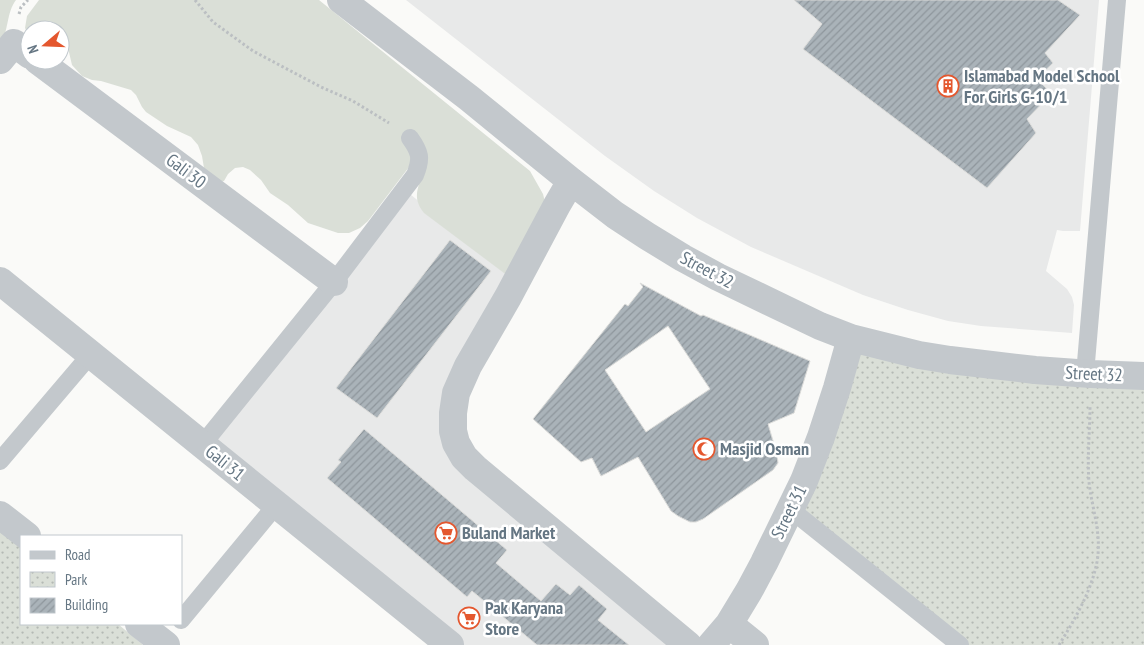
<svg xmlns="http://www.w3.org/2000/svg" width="1144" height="645" viewBox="0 0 1144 645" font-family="'PT Sans Narrow',sans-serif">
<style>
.built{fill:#e8e9e9}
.grass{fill:#dadfd7}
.park{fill:url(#park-dots)}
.building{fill:url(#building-hatch);stroke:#dcdcda;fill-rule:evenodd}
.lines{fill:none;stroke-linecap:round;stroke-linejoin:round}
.path{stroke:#bbbfc2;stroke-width:3;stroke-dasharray:2.5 2.5;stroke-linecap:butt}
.lane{stroke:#c3c8cc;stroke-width:18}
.street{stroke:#c3c8cc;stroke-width:28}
.labels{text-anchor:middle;stroke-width:5;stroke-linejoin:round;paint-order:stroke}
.poi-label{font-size:18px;font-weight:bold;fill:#657683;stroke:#fff;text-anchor:start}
.street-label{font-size:18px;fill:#657683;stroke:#fff}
</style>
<defs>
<pattern id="park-dots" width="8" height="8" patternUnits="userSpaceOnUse" patternTransform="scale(1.25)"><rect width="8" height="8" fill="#dadfd7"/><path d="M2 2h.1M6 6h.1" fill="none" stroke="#b4b9b4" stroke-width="1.8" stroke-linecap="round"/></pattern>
<pattern id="building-hatch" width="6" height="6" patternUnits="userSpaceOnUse" patternTransform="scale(1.25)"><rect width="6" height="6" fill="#aab3b9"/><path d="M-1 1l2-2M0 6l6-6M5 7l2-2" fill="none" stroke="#8e969c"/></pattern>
</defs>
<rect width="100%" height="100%" fill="#fafaf8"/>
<path class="built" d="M406,0H1099L1080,231H1063L1057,230L1046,271L1067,289L1072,297L1074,305L1072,333L981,326L948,321L908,310L863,295L751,247L697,218L654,191L605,156Z
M404,189L516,282L453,431L688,645H450L202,445Z"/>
<path class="grass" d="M0,0H16C6,13 9,32 0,44Z
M39,0H319L530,171L543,194L546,206L516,282L424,213C412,198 418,190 422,173L412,160L409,167L368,221L360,228L349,233H338L308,223L288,205L270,193L261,180L250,170L243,167L235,168L228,174L224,181L219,182L205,174L202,156L198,145L191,137L167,126L146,112L142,107L136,95L131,90L101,81L92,80L82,76L72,65L68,48L60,40V30H30V37L29,36L25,28L27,16Z"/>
<path class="park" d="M851,338L1144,376V645H960L790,509Z
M0,525L21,542V624H118L143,645H0Z"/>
<path class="building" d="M794,0H1058L1080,15L1045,53L1053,63L1037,78L1051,94L1027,119L1036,133L987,188L803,49L822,24Z
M450,240L491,271L377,418L336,388Z
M640,283L701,316L703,315L810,361L794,413L768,424L777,454L778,463L773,470L703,519L696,522H690L678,516L671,511L638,457L601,476L592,458L581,462L533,419L625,304L628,306L643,287ZM668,326L710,389L646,432L605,370Z
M364,429L507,550L496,563L541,601L556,584L570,595L579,585L607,609L598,620L629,645H537L472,591L467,597L327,478L341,462L338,460Z"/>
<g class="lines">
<path class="path" d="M195,0L213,22L253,51L321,87L353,101L389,123
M19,14L21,7L28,0
M1059,645C1075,619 1091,592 1097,562C1102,533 1092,510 1089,482C1087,456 1090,431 1090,405"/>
<path class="lane" d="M1085,374L1117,0
M202,445L334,282L415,175C422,158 420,152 410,138
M0,461L91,354
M790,509L960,645
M181,620L277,504"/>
<path class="street" d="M341,0L469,98L571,181L615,215L647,236L683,258L718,277L820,326L851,338L919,355L950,360L1035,370L1091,374L1144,376
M0,60L14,43L30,55
M37,60L334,282
M571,181L557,205L508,297L468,366L456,393L453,413V431L456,443L464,457L475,468L688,645
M0,281L450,645
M0,515L27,536
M139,624L166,645
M729,624L755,645
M711,645L729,624L749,591L764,563L804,481L821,437L837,388L851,338"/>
</g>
<defs>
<g id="building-ring" transform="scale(1.125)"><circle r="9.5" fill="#fff" stroke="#e4572e" stroke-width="1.5"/><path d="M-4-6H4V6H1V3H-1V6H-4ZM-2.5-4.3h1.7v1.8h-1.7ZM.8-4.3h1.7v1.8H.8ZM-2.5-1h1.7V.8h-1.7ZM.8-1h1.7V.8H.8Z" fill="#e4572e"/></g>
<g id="mosque-ring" transform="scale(1.125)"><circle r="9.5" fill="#fff" stroke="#e4572e" stroke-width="1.5"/><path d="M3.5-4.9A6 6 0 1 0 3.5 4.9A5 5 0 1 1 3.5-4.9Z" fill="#e4572e"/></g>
<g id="supermarket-ring" transform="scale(1.125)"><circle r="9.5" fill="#fff" stroke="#e4572e" stroke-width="1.5"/><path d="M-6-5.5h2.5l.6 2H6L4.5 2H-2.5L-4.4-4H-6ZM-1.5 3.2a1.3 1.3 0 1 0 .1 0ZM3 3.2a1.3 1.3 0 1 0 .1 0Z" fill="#e4572e"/></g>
</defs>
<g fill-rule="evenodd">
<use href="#building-ring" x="948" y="86"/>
<use href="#mosque-ring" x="704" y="449"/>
<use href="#supermarket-ring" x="446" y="533"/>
<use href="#supermarket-ring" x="469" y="618"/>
</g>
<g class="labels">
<g class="poi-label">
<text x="964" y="82">Islamabad Model School<tspan x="964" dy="21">For Girls G-10/1</tspan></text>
<text x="720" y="455">Masjid Osman</text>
<text x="462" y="539">Buland Market</text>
<text x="485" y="614">Pak Karyana<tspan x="485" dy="21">Store</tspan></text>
</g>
<g class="street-label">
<text transform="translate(186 171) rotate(37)" y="6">Gali 30</text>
<text transform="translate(707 270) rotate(28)" y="6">Street 32</text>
<text transform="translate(1094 374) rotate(3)" y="6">Street 32</text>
<text transform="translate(225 463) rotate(39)" y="6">Gali 31</text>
<text transform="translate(789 512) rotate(-64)" y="6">Street 31</text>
</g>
</g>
<rect x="20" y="535" width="162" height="90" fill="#ffffff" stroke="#c1c8cd"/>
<rect x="30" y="551" width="25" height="8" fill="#c3c8cc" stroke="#c1c8cd"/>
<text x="65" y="560" font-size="15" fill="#657683">Road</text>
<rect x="30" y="572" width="25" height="15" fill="url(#park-dots)" stroke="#c1c8cd"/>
<text x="65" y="585" font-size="15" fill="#657683">Park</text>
<rect x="30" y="598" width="25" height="15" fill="url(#building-hatch)" stroke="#c1c8cd"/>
<text x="65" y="610" font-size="15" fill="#657683">Building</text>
<g transform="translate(45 45) rotate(251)"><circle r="24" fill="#ffffff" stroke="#c1c8cd"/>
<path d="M0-4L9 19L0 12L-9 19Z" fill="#e4572e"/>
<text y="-8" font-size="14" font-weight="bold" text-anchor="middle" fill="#657683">N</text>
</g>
</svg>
